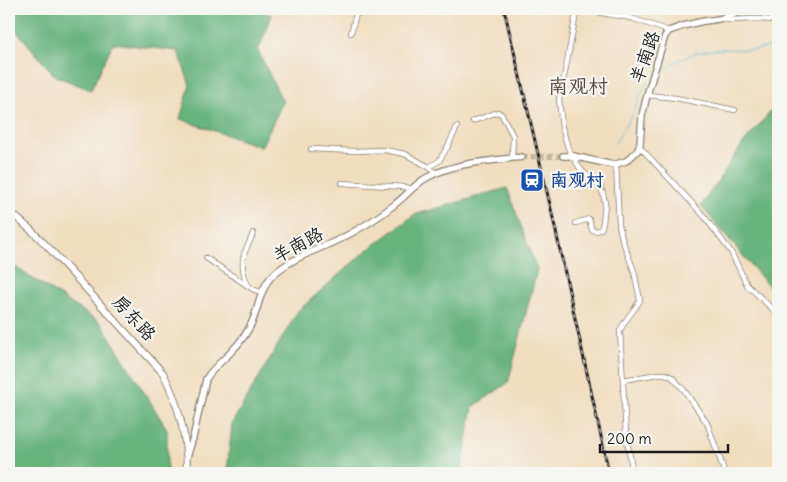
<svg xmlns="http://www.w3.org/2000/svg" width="787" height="482" viewBox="0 0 787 482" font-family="Delius,'LXGW WenKai TC',sans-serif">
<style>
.forest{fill:#68b47d;stroke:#42684c}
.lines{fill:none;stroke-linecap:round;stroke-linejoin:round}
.stream{stroke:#55b6d4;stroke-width:1}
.tertiary-tunnel{stroke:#c6b79e;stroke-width:5.5;stroke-dasharray:5.5 3;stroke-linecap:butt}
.minor-casing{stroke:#867d6e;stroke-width:6}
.tertiary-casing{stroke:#867d6e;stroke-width:8}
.secondary-casing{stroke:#867d6e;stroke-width:8}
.minor{stroke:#fff;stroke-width:4.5}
.tertiary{stroke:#fff;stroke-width:5.5}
.secondary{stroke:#fff;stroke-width:6}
.rail-casing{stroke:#1c1c1c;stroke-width:3}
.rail{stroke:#f6f6f2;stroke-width:1;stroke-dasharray:4;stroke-linecap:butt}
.labels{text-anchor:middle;stroke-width:4.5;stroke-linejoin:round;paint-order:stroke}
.street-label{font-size:18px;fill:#1c1c1c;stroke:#f6f6f2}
.transit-label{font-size:18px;font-weight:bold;fill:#164399;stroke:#f6f6f2;text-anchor:start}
.quarter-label{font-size:20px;fill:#5a4744;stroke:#f6f6f2}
</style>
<rect width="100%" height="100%" fill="#f6f6f2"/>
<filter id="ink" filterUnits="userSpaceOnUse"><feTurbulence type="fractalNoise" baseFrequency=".02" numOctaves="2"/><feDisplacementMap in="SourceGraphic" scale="10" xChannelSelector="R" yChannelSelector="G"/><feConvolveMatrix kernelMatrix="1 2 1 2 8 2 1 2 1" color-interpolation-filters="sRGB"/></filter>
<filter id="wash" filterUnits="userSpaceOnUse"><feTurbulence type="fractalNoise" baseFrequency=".0096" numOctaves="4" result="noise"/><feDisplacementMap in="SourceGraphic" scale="20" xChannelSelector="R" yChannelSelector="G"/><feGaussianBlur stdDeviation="1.12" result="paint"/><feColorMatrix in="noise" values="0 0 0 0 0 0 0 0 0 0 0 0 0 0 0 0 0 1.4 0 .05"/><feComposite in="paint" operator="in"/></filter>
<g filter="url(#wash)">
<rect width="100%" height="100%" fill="#f0debf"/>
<path class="forest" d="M9,9H256L272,15L258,51L283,102L261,147L180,119L190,85L178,51L113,43L91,90L55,76L9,22Z
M778,103V297L701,206L742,145Z
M507,188L537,270L508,383L473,407L461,473H227L232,423L298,311L360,256L414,215Z
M9,263L101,323L167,429V473H9Z"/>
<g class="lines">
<path class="stream" d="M656,77L675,62L698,52L723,49L755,50L778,45
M615,143L634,112L640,95L648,82"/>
</g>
</g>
<g filter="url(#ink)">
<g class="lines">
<path class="tertiary-tunnel" d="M522,157L563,156"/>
<g class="minor-casing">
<path id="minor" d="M578,9L631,18L669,31
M724,19L729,20L756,19L774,20
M351,33L356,14L376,9
M647,95L676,98L735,110
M473,121L498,112L502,115L513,136L512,158
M639,146L704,216L731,252L747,285L778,314
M311,149L354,151L385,150L405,154L429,167L436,173
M616,164L619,225L622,239L634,271L640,300C635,311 625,318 620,331L626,435L633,473
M429,167L439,161L448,146L457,127
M342,183L405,187L412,189
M576,223L589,219L592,230L597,231L601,229L603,223L605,203L603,194L601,188L581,170L568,148L562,127L559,99L565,72L577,9
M253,233C251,241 246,247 244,255C241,264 244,283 251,288C255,291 258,291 262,292
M206,258L248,286
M623,380L658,374H665L672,377L684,390L707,423L725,473"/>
</g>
<g class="tertiary-casing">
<path id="tertiary" d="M563,156H573L613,165L626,161L632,156L638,150L640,144L642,116L647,95L665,36L669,31C679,27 689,24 699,22C717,19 729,19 744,9
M187,457L193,438L206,379C212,369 221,362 229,354C239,344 248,333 253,320C259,305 261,287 273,275C293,256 322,249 346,236C363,227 379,217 394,205C405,197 414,185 426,178C455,162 490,161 522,157"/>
</g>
<g class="secondary-casing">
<path id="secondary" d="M9,211L32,231L48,247L163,373C179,404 187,438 187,473"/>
</g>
<use href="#minor" class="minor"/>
<use href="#tertiary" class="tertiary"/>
<use href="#secondary" class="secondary"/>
<g class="rail-casing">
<path id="rail" d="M504,9L551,209L609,473"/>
</g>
<use href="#rail" class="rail"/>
</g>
</g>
<defs>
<g id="station-square" transform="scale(1.25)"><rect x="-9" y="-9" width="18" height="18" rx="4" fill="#1a4fb4" stroke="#f6f6f2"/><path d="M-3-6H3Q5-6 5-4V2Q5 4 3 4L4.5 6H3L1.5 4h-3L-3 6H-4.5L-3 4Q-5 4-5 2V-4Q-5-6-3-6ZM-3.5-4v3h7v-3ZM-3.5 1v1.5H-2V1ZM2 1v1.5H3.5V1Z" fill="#fff"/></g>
</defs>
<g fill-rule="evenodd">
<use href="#station-square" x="532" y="180"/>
</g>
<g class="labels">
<g class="street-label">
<text transform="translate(645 57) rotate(-70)" y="6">羊南路</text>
<text transform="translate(298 245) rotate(-28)" y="6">羊南路</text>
<text transform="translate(134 318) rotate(47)" y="6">房东路</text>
</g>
<g class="transit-label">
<text x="550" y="186">南观村</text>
</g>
<g class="quarter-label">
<text x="578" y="93">南观村</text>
</g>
</g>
<rect width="787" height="482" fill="none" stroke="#f6f6f2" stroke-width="30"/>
<path d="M600 444v8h128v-8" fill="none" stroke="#1c1c1c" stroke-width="2.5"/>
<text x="607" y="444" font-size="15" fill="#1c1c1c" stroke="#f6f6f2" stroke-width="4" paint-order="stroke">200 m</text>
</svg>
